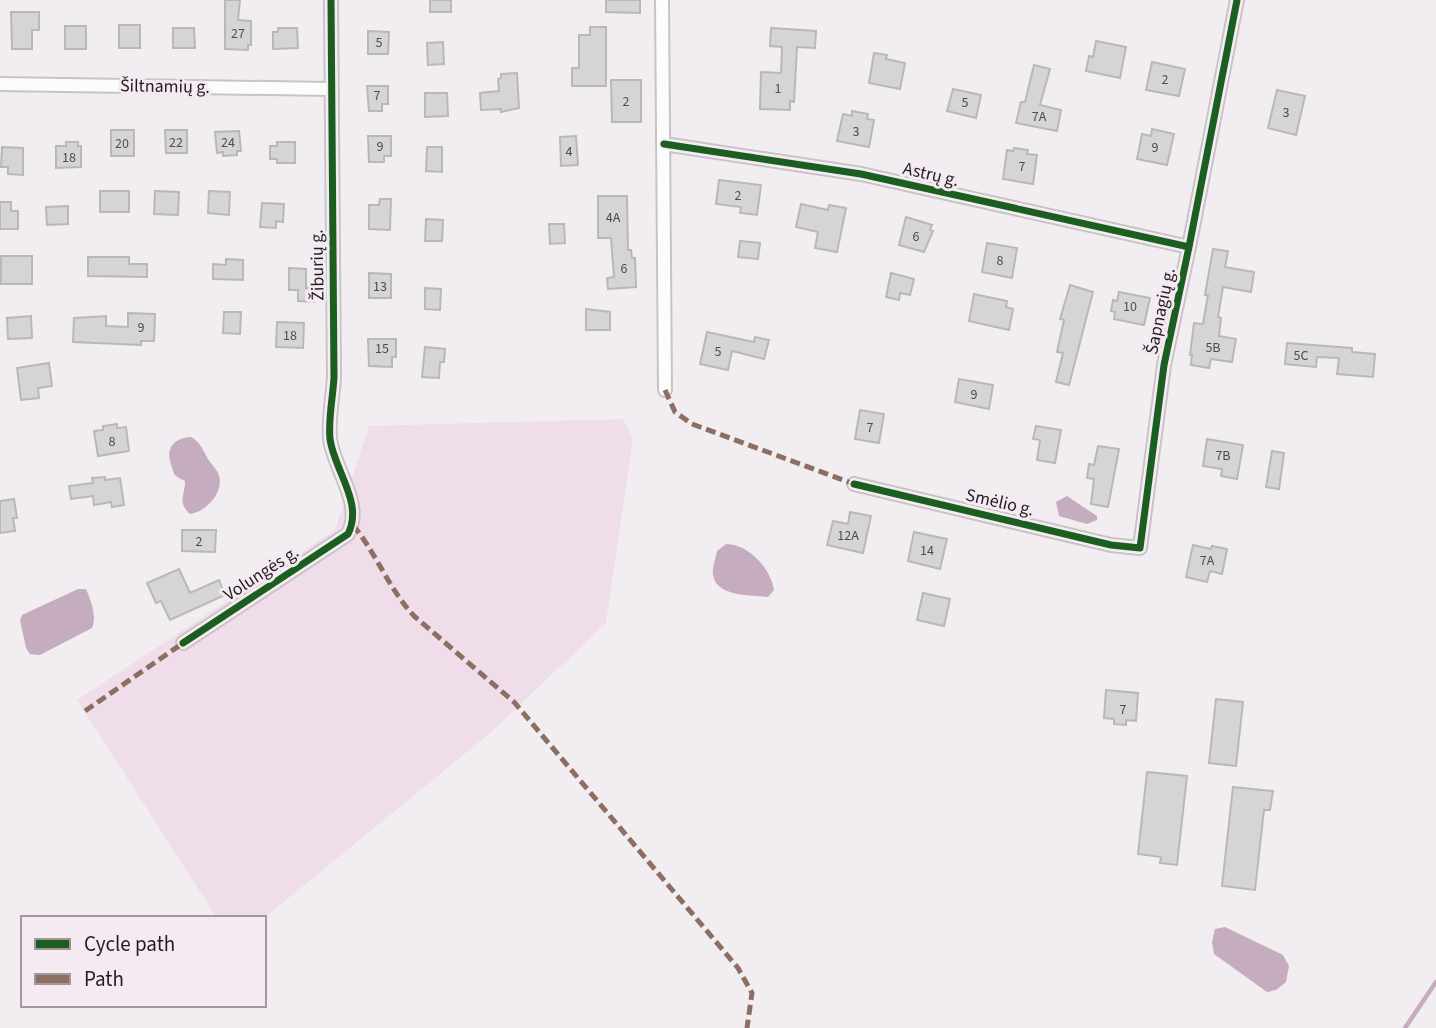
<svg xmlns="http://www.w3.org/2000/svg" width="1436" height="1028" viewBox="0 0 1436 1028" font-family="'Source Sans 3',sans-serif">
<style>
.green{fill:#efdee9}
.water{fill:#c5acbe}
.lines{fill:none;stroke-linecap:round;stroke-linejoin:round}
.stream{stroke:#c5acbe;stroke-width:4.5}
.building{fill:#d6d5d5;stroke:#b9b8b8;stroke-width:2}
.minor-casing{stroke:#c8c3c6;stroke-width:16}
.minor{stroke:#fdfcfd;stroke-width:12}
.quiet{stroke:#8d6e63;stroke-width:5;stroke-dasharray:10 5;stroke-linecap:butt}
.cycleway-casing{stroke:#f5eaf1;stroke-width:11}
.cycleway{stroke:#1b5e20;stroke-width:7}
.labels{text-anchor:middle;stroke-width:6;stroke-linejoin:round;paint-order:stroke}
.number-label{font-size:14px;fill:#4f4c4d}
.street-label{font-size:18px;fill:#221e20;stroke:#f5eaf1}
</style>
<rect width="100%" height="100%" fill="#f2edf0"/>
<path class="green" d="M623,419L633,439L606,623L490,733L264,918H217L77,700L335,530L369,426Z"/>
<path class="water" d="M191,437C200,442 203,450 208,459C211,464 216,468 218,473C226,490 207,512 190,514C177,502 185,496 185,481C182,479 178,478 175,475C174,474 171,465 171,464C165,447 175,438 191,437Z
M1067,496L1097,516V520L1087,524L1059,516L1056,502Z
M726,544C749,544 771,569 774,590L768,597C751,595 715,597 713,574C712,567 716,558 717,551Z
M78,589H86C91,601 97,616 92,628L40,655L30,654L26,648L20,620L22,615Z
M1225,927L1283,955L1289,966L1286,982L1276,990L1267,992L1214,954L1212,942L1215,929Z"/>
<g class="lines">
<path class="stream" d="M1405,1028L1436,982"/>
</g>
<path class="building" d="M225,0H240L238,20L251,21V45H248V50L225,49Z
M430,0H451V12H430Z
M606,0H640V13L606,12Z
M11,12H39V30H32V49H12Z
M119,25H140V48H119Z
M65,26H86V49H65Z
M590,27H606V86H572V68H579V35H590Z
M173,28H194L195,48H173Z
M278,28H297L298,48L273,49V32H278Z
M771,28L816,31L815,48L797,47L794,102L790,101V110L760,109L761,72L781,73L782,47L770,46Z
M368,31L389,32L388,54H368Z
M1096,41L1126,47L1120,78L1086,71L1089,56L1093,57Z
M443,42L444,64L428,65L427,43Z
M874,53L887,55L886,59L905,63L900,89L869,83Z
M1152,62L1185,69L1179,96L1146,90Z
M1034,65L1050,69L1040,105L1061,110L1057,131L1016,123L1021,102H1025Z
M517,73L519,108L501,112V109L481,110L480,93L499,91L498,79L501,78V74Z
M611,80H641V122H612Z
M367,86H388V104H382V111H369Z
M953,89L981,95L976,118L947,111Z
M1277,90L1305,96L1296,135L1268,128Z
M425,93H447L448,116L425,117Z
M852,111L868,114L867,119L874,120L869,147L837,141L843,114L852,116Z
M1152,129L1174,134L1167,165L1137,159L1142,134L1151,136Z
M111,130H134V156H111Z
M165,130H187V153H166Z
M239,131L241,151H237V155L223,156V152L217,153L215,132Z
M368,136H391V156H384V162H369Z
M576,136L578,165L561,166L560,137Z
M66,142H78V146H81V167L56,168V146H66Z
M277,142H295V163H277V159H270V146H277Z
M2,147L23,148V175L8,174V167H1Z
M427,147H442V172L426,171Z
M1014,148L1028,150L1027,154L1037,155L1033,184L1003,179L1007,150L1013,151Z
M719,180L761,185L757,215L740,213L741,207L716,204Z
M100,191H129V212H100Z
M155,191L179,192L178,215L154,214Z
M209,191L230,192L229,215L208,213Z
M598,196H627L628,250H631L632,258H635L636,287L608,289L607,278L614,277L611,238H598Z
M380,199H391L390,230L369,229V205H379Z
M0,202H11V211H18V229H0Z
M262,203L284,204L283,222L276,221V228L260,227Z
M801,204L828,210L829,205L846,208L837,252L815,248L818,232L796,227Z
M68,206V224L47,225L46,207Z
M906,217L932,225L930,230L933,231L924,252L899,245Z
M426,219L443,220L442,241H425Z
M549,224H564L565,243L550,244Z
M740,241L760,243L758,259L738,257Z
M987,243L1017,248L1012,278L982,272Z
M1213,249L1228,251L1225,267L1254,272L1251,292L1223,287L1218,317L1221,318L1219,336L1236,339L1232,362L1211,359L1209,368L1191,365L1192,355H1190L1194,323L1203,324L1208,295H1205Z
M1,256H32V284H1Z
M88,257H129V264H147V277L88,276Z
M226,259L243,260V280L213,279V264L226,265Z
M289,268L306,269V288H314V302L298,301V290H289Z
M369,273L391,274V298H369Z
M891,273L914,279L910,295L900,293L899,300L886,297Z
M1070,285L1093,292L1069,385L1056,382L1063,353L1057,352L1064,320L1060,319Z
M425,288L441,289L440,310L425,309Z
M1119,292L1150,298L1144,325L1114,319L1115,312L1111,311L1113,300L1117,301Z
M974,294L1007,301L1006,307L1013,309L1009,330L969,321Z
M586,309L610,312V330H586Z
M224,312H241L240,334L223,333Z
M128,313L155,314L154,341H141V345L73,342L74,318L106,316V326L128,327Z
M31,316L32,338L8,339L7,318Z
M277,322L304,323L303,348L276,347Z
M707,332L754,342L755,337L769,340L764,359L732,351L728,370L700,364Z
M368,339H396V357H392V367L369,366Z
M1287,343L1352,348V352L1375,354L1373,377L1337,374L1339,358L1317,357L1316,367L1285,364Z
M425,347L445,349L444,362H440L439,378L422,377Z
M49,363L52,386L38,388L39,398L21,400L17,368Z
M959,379L993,385L989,409L955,402Z
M860,410L884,414L879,443L855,439Z
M117,424V428L126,427L129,451L98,456L94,431L103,430V426Z
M1036,426L1061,430L1055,463L1037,460L1040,440L1033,439Z
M1207,439L1243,445L1237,479L1221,476L1222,469L1203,466Z
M1098,446L1119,449L1108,507L1091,504L1094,479L1087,478L1089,464L1094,465Z
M1272,451L1284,453L1279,489L1266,487Z
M105,477V480L120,478L124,505L112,507L111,502L94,505L93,496L71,499L69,486L93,483L92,478Z
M14,499L17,518H13L15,531L0,533V501Z
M850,512L871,516L863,553L827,545L833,521L848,524Z
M182,530H216L215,552L182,551Z
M914,532L947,539L940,569L908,561Z
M1193,545L1211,549L1212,546L1227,549L1222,574L1210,571L1207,582L1186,577Z
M179,569L190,593L219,580L225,595L170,620L161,601L156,603L147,583Z
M923,593L950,599L944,626L917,620Z
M1106,690L1138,693L1136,721L1126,720V725L1114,724V719L1104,718Z
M1216,699L1243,702L1236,766L1209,763Z
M1147,772L1187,776L1177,865L1160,863L1161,857L1138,854Z
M1233,787L1273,791L1270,810H1264L1255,890L1222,886Z"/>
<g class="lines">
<g class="minor-casing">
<path id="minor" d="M662,0L665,390
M0,84L330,89
M664,144L861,174L1189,247
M854,484L1111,545L1140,548L1164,365L1189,247L1237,0
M183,643L348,534C364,503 334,470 330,439C328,419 333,397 334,377L331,0"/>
</g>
<use href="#minor" class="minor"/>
<path class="quiet" d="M665,390L675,412L692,424L854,484
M353,525C376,553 389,589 414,616L514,702L738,968L752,993L747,1028
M85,711L183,643"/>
<g class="cycleway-casing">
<path id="cycleway" d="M664,144L861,174L1189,247
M854,484L1111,545L1140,548L1164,365L1189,247L1237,0
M183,643L348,534C364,503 334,470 330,439C328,419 333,397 334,377L331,0"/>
</g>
<use href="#cycleway" class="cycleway"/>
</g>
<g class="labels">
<g class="number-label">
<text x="238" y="38">27</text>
<text x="379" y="47">5</text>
<text x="1165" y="84">2</text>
<text x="778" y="93">1</text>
<text x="377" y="100">7</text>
<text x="626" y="106">2</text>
<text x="965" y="107">5</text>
<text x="1286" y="117">3</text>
<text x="1039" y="121">7A</text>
<text x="856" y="136">3</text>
<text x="176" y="147">22</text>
<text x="228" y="147">24</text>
<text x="122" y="148">20</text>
<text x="380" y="151">9</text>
<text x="1155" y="152">9</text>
<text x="569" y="156">4</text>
<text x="69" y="162">18</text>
<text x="1022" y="171">7</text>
<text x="738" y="200">2</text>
<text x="613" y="222">4A</text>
<text x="916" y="241">6</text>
<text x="1000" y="265">8</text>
<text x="624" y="273">6</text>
<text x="380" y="291">13</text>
<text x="1130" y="311">10</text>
<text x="141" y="332">9</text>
<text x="290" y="340">18</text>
<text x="1213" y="352">5B</text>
<text x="382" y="353">15</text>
<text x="718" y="356">5</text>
<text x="1301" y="360">5C</text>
<text x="974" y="399">9</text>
<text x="870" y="432">7</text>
<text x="112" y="446">8</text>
<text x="1223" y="460">7B</text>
<text x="848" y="540">12A</text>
<text x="199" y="546">2</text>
<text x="927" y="555">14</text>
<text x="1207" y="565">7A</text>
<text x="1123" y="714">7</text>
</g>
<g class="street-label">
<text transform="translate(165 86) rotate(1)" y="6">Šiltnamių g.</text>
<text transform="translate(931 174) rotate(13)" y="6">Astrų g.</text>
<text transform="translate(317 265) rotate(-91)" y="6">Žiburių g.</text>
<text transform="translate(1160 311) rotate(-78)" y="6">Šapnagių g.</text>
<text transform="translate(1000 502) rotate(13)" y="6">Smėlio g.</text>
<text transform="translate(261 573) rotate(-33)" y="6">Volungės g.</text>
</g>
</g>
<rect x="21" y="916" width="245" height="91" fill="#f5eaf1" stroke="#a1989d" stroke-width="2"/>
<rect x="35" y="939" width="35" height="10" fill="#1b5e20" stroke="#a1989d" stroke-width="2"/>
<text x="84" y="951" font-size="21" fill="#221e20">Cycle path</text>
<rect x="35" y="974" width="35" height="10" fill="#8d6e63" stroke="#a1989d" stroke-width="2"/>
<text x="84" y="986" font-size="21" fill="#221e20">Path</text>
</svg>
